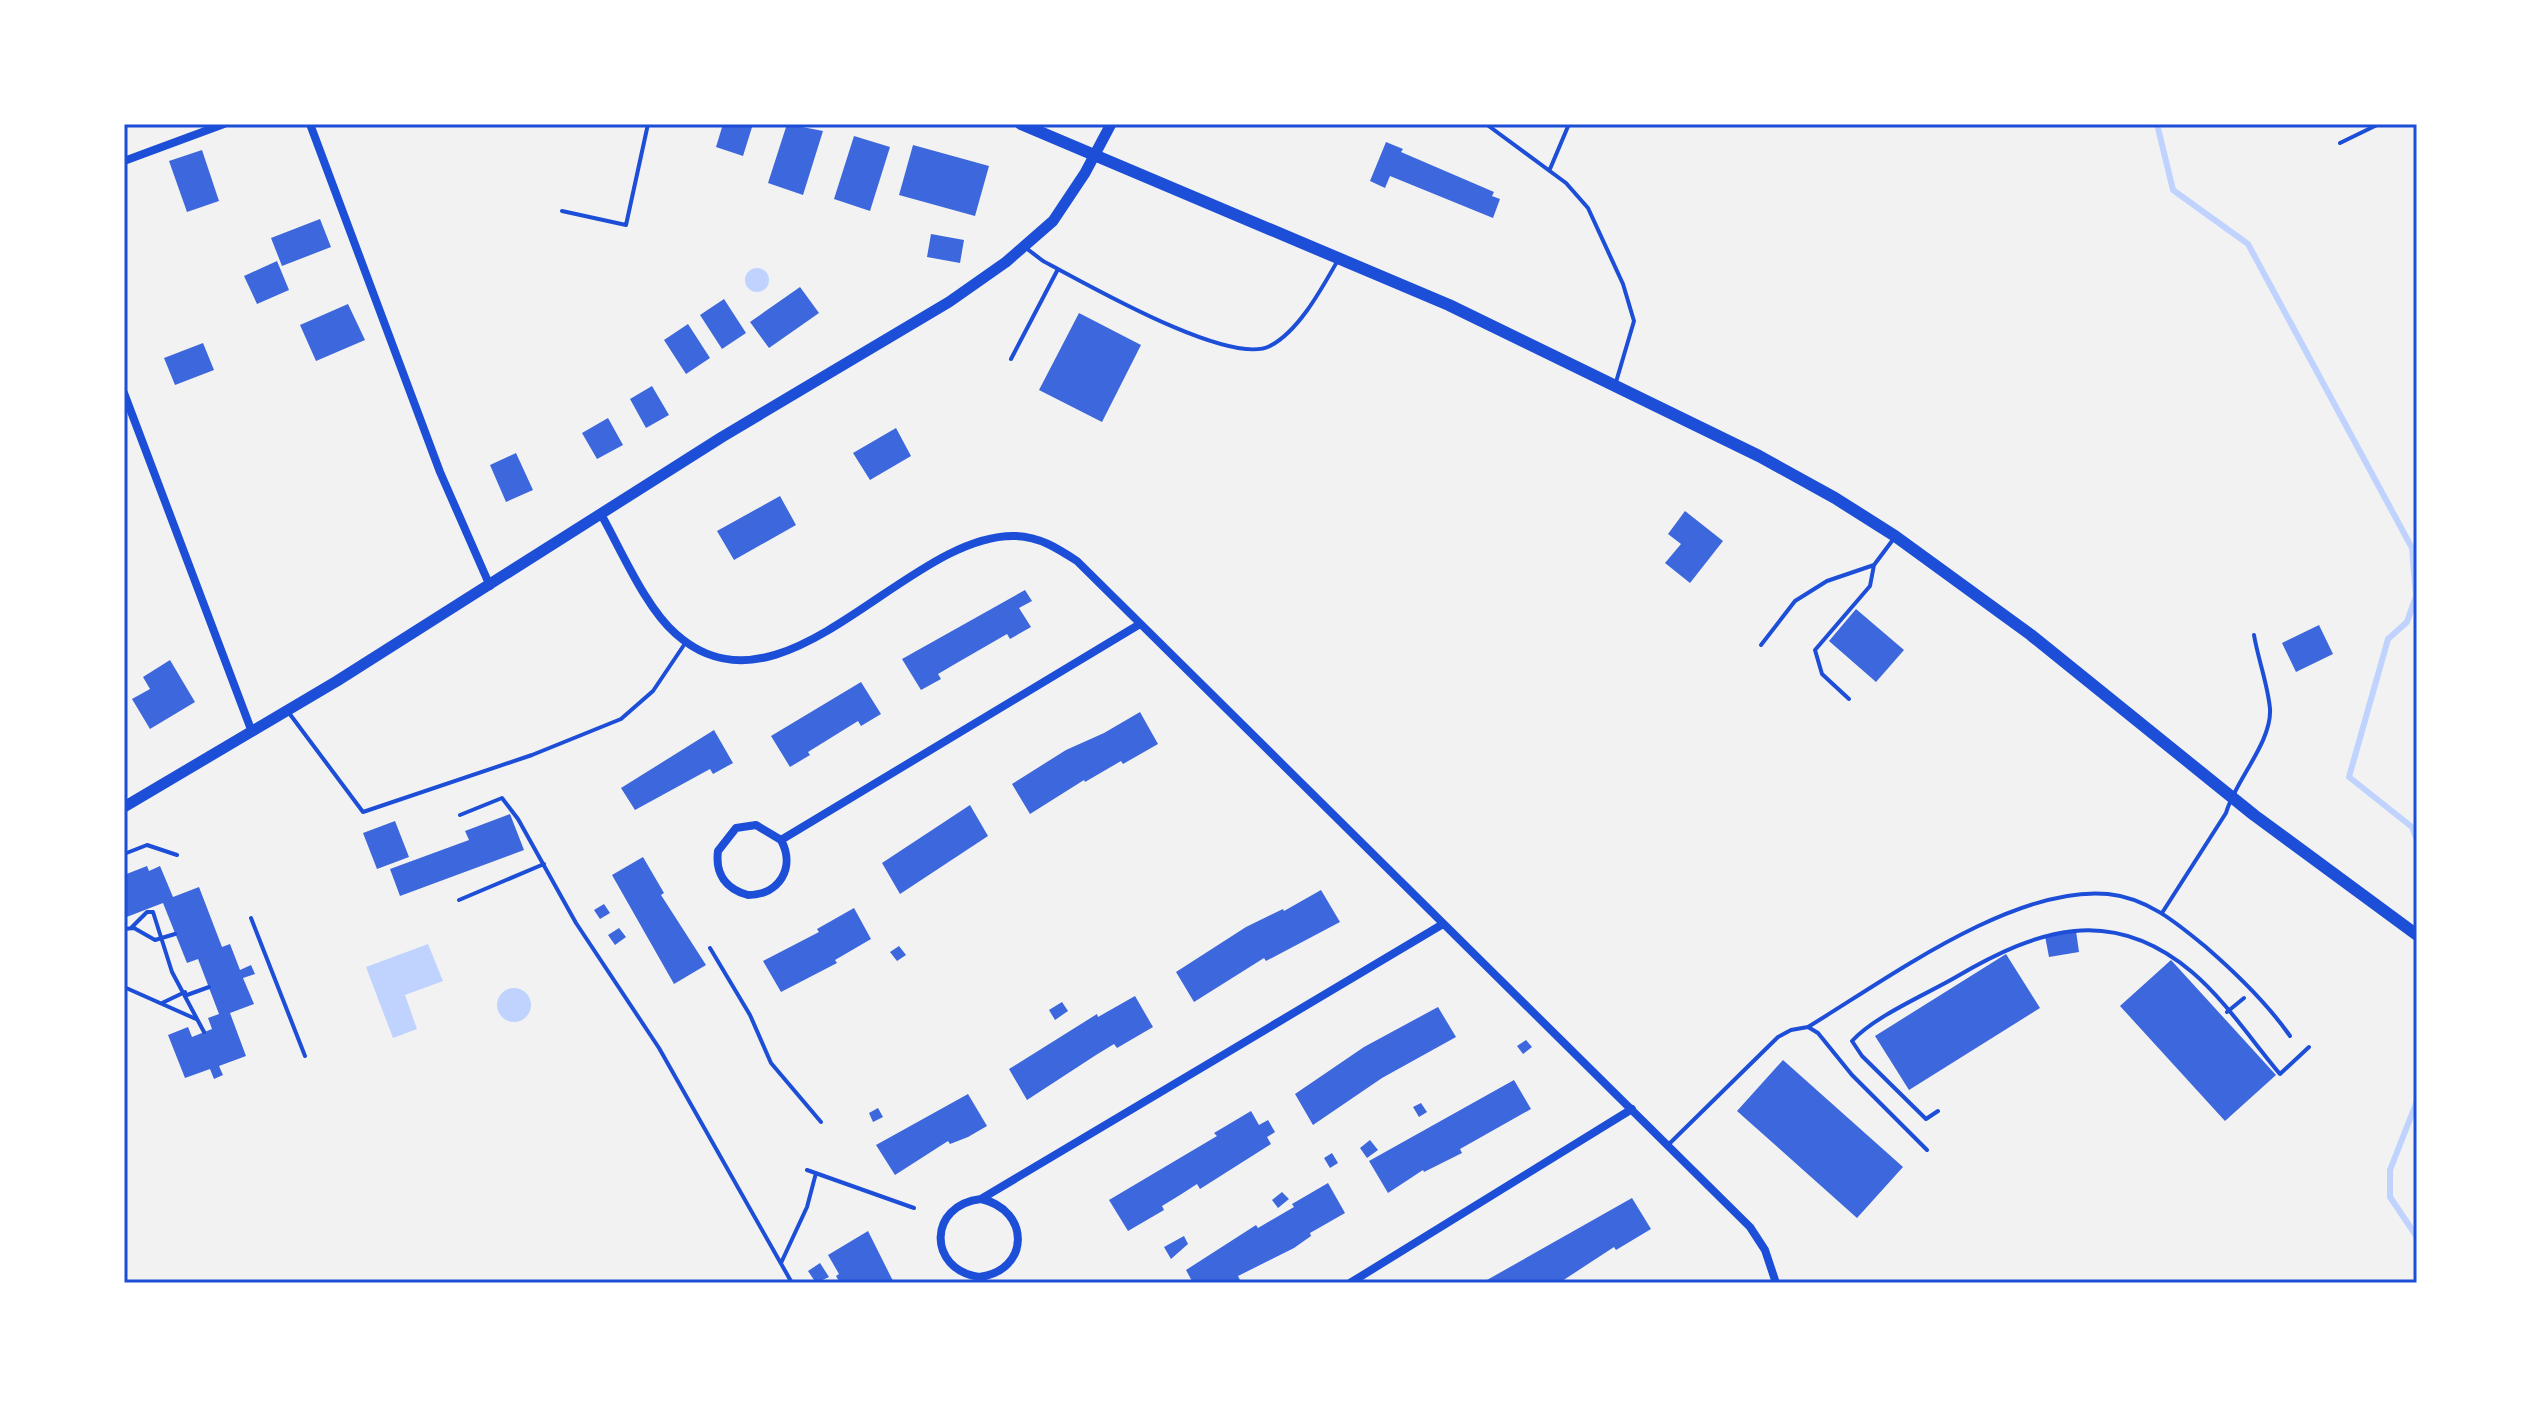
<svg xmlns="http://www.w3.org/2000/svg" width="2541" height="1407" viewBox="0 0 2541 1407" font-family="Jost,sans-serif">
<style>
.water{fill:#bfd3fe}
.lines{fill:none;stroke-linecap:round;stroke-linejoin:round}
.stream{stroke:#bfd3fe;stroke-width:6}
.building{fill:#3d67dc}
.path{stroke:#1d4ed8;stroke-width:4}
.service{stroke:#1d4ed8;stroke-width:4}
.minor{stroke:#1d4ed8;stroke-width:8}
.tertiary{stroke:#1d4ed8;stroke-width:11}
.secondary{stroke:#1d4ed8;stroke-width:12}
.neatline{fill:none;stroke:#1d4ed8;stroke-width:3}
</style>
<rect width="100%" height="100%" fill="#f2f2f2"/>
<path class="water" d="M745 280a12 12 0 1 1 24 0a12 12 0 1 1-24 0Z
M428,944L443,981L405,995L417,1029L393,1038L366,967Z
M497 1005a17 17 0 1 1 34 0a17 17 0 1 1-34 0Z"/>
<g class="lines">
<path class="stream" d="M2157,124L2173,190L2248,244L2412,548L2416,596L2407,622L2388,639L2349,777L2412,827L2417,840
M2417,1101L2390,1170V1197L2417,1237"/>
</g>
<path class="building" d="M723,124H753L743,156L716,147Z
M787,124L823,131L803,195L768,183Z
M854,136L890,147L870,211L834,199Z
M1386,142L1403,149L1401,152L1494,192L1492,196L1500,199L1493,218L1390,176L1385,188L1370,181Z
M913,145L989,166L975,216L899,195Z
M202,150L219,201L187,212L169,161Z
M320,219L331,247L282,266L271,238Z
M931,234L964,240L960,263L927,257Z
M277,261L289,290L257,304L244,276Z
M800,287L819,313L769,348L750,322Z
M724,299L746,333L722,349L700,315Z
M348,304L365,340L316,361L300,325Z
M1079,313L1141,345L1102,422L1039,390Z
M688,324L710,358L686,374L664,340Z
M203,343L214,370L175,385L164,358Z
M652,386L669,415L646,428L630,399Z
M608,418L623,445L597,459L582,433Z
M896,428L911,456L870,480L853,453Z
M516,453L533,490L506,502L490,465Z
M780,496L796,525L734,560L717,531Z
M1685,511L1723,541L1690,583L1665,563L1681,544L1668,534Z
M1025,590L1032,601L1019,608L1031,627L1010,639L1007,634L955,664L938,674L941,679L921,690L902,659Z
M1856,609L1904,650L1876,682L1829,641Z
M2319,625L2333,654L2296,672L2282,643Z
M170,660L195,702L150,729L132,699L150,689L143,677Z
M861,682L881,714L861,726L858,721L808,752L810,755L790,767L771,736Z
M1140,712L1158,744L1123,764L1121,761L1085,782L1084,780L1030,814L1012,784L1066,750L1104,733Z
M714,730L733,763L713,774L710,769L635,810L621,788Z
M970,805L988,836L900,894L882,863Z
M510,814L524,850L400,896L390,869L469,840L465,831Z
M395,821L409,857L377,869L363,833Z
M643,857L664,893L661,895L706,965L674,984L612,875Z
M147,866L149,871L160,866L173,897L199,887L222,947L230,944L240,970L251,965L255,974L243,978L254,1004L230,1013L246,1056L219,1066L223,1075L214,1079L210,1069L185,1078L168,1035L188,1027L192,1037L212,1029L208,1018L219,1014L198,959L187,963L163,903L124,918V875Z
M1321,890L1340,922L1266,961L1264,958L1194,1002L1176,972L1246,927L1283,909L1284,911Z
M604,904L610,913L600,919L594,910Z
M854,908L871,939L835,960L837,963L781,992L763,961L819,932L817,929Z
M619,928L626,937L615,945L608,935Z
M2076,931L2079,952L2049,957L2045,936Z
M899,946L906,955L897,961L890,952Z
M2006,954L2040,1008L1909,1090L1875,1036Z
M2171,960L2276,1075L2225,1121L2120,1006Z
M1135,996L1153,1027L1117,1048L1114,1044L1096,1055L1027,1100L1009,1069L1097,1014L1098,1017Z
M1062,1002L1068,1011L1055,1020L1049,1010Z
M1438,1007L1456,1037L1382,1078L1313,1125L1295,1094L1364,1047Z
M1526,1040L1532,1047L1523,1054L1517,1046Z
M1783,1060L1903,1167L1857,1218L1737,1111Z
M1514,1080L1531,1109L1460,1149L1462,1153L1424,1172L1423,1170L1388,1193L1369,1161Z
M968,1094L987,1126L968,1137L950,1144L948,1141L895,1175L876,1145Z
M1421,1103L1427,1112L1419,1117L1413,1107Z
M878,1108L883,1117L873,1122L869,1113Z
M1251,1111L1259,1125L1268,1120L1275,1132L1267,1137L1271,1144L1200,1189L1197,1184L1180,1195L1162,1206L1164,1210L1128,1231L1109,1200L1217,1136L1214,1133Z
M1370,1140L1378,1150L1367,1158L1360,1148Z
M1332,1153L1338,1163L1330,1168L1324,1158Z
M1328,1183L1345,1213L1310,1233L1311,1236L1294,1248L1238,1276L1240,1280L1234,1283H1193L1186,1270L1256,1225L1258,1228L1294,1207L1292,1204Z
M1282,1192L1289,1199L1278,1208L1272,1200Z
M1632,1198L1651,1229L1616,1250L1614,1247L1559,1283L1487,1280Z
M868,1231L894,1283H840L836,1276L839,1274L828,1255Z
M1184,1236L1188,1244L1171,1259L1164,1247Z
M820,1263L829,1277L816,1283L808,1271Z"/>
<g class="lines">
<path class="path" d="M460,815L502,798L518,819L576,923L659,1048L792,1283
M124,854L147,845L177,855
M459,900L544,864
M251,918L305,1056
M132,927L147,912H153L172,972L204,1032
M124,929L134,928L155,940L175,934
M710,948L750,1015L771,1063L821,1122
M124,987L196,1019
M187,995L209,987
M162,1003L185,992
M2227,1012L2244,998
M1938,1111L1926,1119L1862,1056L1852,1041C1875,1016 1925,995 1956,977C2038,929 2111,904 2192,972C2225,1000 2252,1041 2280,1074L2309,1047
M807,1170L914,1208
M781,1263L807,1207L816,1173"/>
<path class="service" d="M1486,124L1566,183L1588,208L1623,284L1634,321L1616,382
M2340,143L2379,124
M1550,169L1569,124
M562,211L626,225L648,124
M1026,248L1043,261C1085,283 1229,367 1270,346C1299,331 1322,288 1338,260
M1011,359L1058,269
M1761,645L1795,601L1827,581L1874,565L1895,537
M1849,699L1822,674L1815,650L1870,586L1874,565
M289,713L363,812L532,755L621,719L653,691L686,642
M2162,913L2226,813C2235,781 2272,742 2270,709C2268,685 2258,659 2254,635
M1808,1027L1818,1033L1852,1075L1927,1150
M1668,1145L1778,1037L1791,1030L1808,1027C1887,979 2014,885 2108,894C2148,898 2178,924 2207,948C2238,975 2267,1003 2290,1036"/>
<path class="minor" d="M310,124L440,472L490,586
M124,161L224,124
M124,393L252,732
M602,516C622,552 646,608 676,634C784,730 907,532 1016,536C1040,537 1057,548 1077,561L1750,1227L1765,1250L1776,1283
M781,840L756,825L736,828L718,851C715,874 726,889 748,895C779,895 796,868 781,840L1140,624
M981,1199C928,1205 927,1269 979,1277C1030,1271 1031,1210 981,1199L1443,924
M1350,1283L1632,1109"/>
<path class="tertiary" d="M124,807L337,681L722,437L949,302L1006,262L1053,221L1085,173L1111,124"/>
<path class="secondary" d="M1021,124L1449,305L1759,456L1835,498L1895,536L2031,635L2254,815L2417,935"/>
</g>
<rect width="2541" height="1407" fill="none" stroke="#ffffff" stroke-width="252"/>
<rect x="126" y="126" width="2289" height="1155" class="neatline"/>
</svg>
